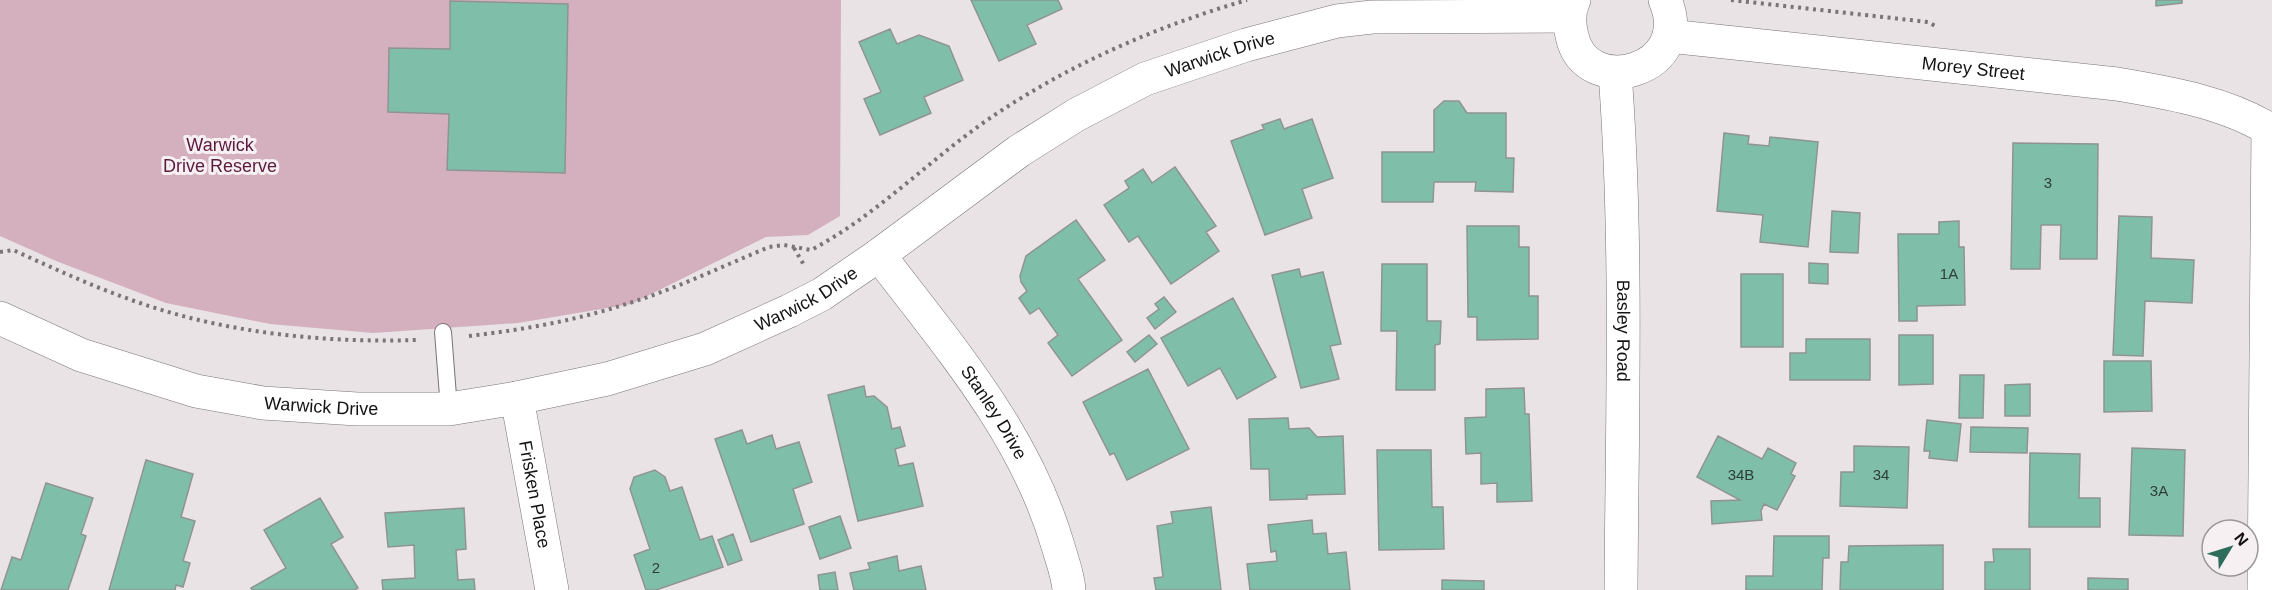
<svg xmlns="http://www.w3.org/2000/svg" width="2272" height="590" viewBox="0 0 2272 590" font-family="Arial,sans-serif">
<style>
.green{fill:#d4b0bf}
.building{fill:#7fbfa9;stroke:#8f9492;stroke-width:1.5}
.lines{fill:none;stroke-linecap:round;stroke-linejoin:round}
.lane-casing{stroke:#7a7477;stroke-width:18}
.street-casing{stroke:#7a7477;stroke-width:34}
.path{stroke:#797577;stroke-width:4;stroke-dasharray:3 4.5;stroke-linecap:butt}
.lane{stroke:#fff;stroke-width:16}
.street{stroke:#fff;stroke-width:33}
.labels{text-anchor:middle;stroke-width:6;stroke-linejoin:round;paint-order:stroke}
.number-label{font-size:15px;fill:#2f3d38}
.street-label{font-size:18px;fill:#141213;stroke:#f7f0f3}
.park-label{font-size:18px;fill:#5c1b3e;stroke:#f7f0f3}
</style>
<rect width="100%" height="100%" fill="#e9e3e6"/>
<path class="green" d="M0,0H841L840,216L808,235L766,237L631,304L518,323L373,333L270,324L166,303L56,261L0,236Z"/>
<path class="building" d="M971,0H1058L1062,9L1027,25L1036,44L999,61Z
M2156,0H2182V3L2156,6Z
M450,1L568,4L565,173L447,170L449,114L388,112L389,48L450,49Z
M890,29L897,44L919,35L949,46L963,80L924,97L931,113L880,135L864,99L881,92L859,42Z
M1444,101H1459L1467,113H1506V158H1514L1513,192L1475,191L1476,182H1434L1433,202H1382V152H1434V110Z
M1280,119L1284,129L1312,119L1333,178L1302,189L1312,218L1265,235L1231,141L1264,129L1262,125Z
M1724,133L1749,136L1748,144L1769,146L1770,137L1818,142L1808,247L1760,242L1763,215L1717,211Z
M2013,143L2098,144L2097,259H2060L2061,225H2041L2040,269H2011Z
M1175,167L1216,226L1206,232L1219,251L1171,284L1138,236L1129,242L1104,205L1129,188L1125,181L1143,169L1152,183Z
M1832,211L1860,213L1858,253L1830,252Z
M2119,216L2152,217L2151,258L2194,260L2192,303L2145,301L2143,356L2113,355Z
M1076,220L1105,260L1078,279L1122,340L1072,376L1048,343L1058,335L1039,308L1030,314L1019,298L1027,291L1021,282L1020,276L1026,256Z
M1959,221V247H1964L1965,305L1917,306V321H1899L1898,234H1939V222Z
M1467,226H1519V247H1529V296H1538V339L1477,340V317H1468Z
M1809,263L1828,264V284L1809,283Z
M1382,264H1427V321H1441L1440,344L1435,345V390H1396L1397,331H1381Z
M1299,269L1301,277L1323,272L1341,344L1330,346L1339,379L1301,388L1272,275Z
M1741,274H1783V347H1741Z
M1164,297L1176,312L1155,329L1147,318L1159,309L1155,304Z
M1233,298L1276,377L1237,399L1220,368L1188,386L1161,338Z
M1149,335L1157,344L1135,362L1127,352Z
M1899,335H1933V384L1899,385Z
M1806,339H1870V380H1790V353H1806Z
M2104,361H2151L2152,411L2104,412Z
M1148,369L1189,449L1127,480L1114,453L1110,455L1083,402Z
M1960,375H1984L1983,418H1959Z
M2030,384V416H2005V385Z
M864,386L866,397L874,396L887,407L892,429L900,427L905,446L895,449L899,466L913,463L923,506L858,521L828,395Z
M1524,388L1525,414H1529L1532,501L1497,502V483L1481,484V453L1466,454L1465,418L1486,417V389Z
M1288,418L1289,429L1309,428L1317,437L1343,436L1345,494L1307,495V499L1270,500L1269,469H1251L1249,419Z
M1927,420L1961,424L1957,461L1929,458L1930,451H1924Z
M1971,427L2028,428L2027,453L1970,452Z
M742,430L747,444L772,435L776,449L799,442L812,482L793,489L804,524L751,542L715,439Z
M1718,436L1762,459L1768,448L1796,463L1791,474L1795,476L1777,510L1764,504L1761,511L1762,520L1712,524L1711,501L1740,500L1697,477Z
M1854,446L1909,447L1907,508L1840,506L1841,472H1854Z
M2132,448L2185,450L2183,536L2129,535Z
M1377,450H1431L1432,507H1443L1444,549L1379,550Z
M2030,453L2080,454L2079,498H2100V527H2029Z
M146,460L193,474L181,517L195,521L183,561L190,563L183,587L176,585L175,590H109Z
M655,470L665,477L670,491L682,487L700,540L712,536L723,567L656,590H646L634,555L650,549L630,489L634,477Z
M46,483L93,498L81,534L86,536L68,590H1L12,557L21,560Z
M320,498L343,537L331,544L358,588L354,590H252L251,588L286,568L264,530Z
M1211,507L1221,590H1156L1154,578L1163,577L1157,526L1173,523L1171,512Z
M464,508L466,549L456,550L458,580L474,579L475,590H383L382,580L415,578L414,545L388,547L385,513Z
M840,516L851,548L820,559L809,527Z
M1312,520L1313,534L1326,533L1328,554L1346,552L1350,590H1250L1247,564L1277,561L1276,551L1271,552L1268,525Z
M733,534L742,560L728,565L718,540Z
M1774,536H1829V558H1823L1822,590H1746V576H1773Z
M1943,545V590H1840L1841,562H1848L1849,546Z
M1993,549H2030V590H1985V562H1994Z
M897,556L899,571L921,566L926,590H854L850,573L870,569L868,563Z
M835,572L838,590H820L818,575Z
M2088,578L2128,579V590H2088Z
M1442,580L1484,581V590H1442Z"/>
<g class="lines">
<g class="lane-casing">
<path id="lane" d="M443,332L449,409"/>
</g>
<g class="street-casing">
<g id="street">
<path d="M1574,0C1568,12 1569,24 1572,36C1586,101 1696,71 1665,0"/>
<path id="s1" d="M1669,36L2117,84C2169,93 2226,102 2272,131"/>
<path id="s2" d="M1615,73C1628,245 1622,418 1621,590"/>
<path id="s3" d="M879,255C949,347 1025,433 1058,546C1062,560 1068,575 1069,590"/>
<path id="s4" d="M0,318L81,355L196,391L263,403L357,409H449L517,398L607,379L705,349L789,311L822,294L879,255L1019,151L1076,115L1145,79L1246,45L1337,21L1372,17L1569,16"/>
<path id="s5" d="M517,398L552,590"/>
<path d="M2264,590L2268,129"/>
</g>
</g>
<path class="path" d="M1731,0L1928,22L1937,27
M794,248L804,265
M0,252L13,250C55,269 96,288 140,303C227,333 324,343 416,340
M469,336C521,330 573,321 623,305C673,290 721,267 769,247L784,245L811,250C874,217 925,164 983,123C1063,67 1154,27 1247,0"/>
<use href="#lane" class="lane"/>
<use href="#street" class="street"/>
</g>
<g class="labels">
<g class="number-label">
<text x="2048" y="188">3</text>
<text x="1949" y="279">1A</text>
<text x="1741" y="480">34B</text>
<text x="1881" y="480">34</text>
<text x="2159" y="496">3A</text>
<text x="656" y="573">2</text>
</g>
<g class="street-label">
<text dy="6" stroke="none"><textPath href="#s4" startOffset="1324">Warwick Drive</textPath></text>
<text dy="6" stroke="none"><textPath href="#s1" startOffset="306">Morey Street</textPath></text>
<text dy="6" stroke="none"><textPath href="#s4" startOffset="840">Warwick Drive</textPath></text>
<text dy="6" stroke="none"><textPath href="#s2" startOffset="258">Basley Road</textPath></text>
<text dy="6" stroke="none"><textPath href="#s4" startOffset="336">Warwick Drive</textPath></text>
<text dy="6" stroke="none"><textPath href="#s3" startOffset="195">Stanley Drive</textPath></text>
<text dy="6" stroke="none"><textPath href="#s5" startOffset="98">Frisken Place</textPath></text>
</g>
<g class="park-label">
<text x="220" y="151">Warwick<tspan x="220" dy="21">Drive Reserve</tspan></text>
</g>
</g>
<g transform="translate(2230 548) rotate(52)"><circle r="28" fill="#f7f0f3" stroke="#9c9799" stroke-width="1.5"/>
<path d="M0-4.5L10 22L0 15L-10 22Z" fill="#2e6d5a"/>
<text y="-9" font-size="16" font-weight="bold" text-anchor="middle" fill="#141213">N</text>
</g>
</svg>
